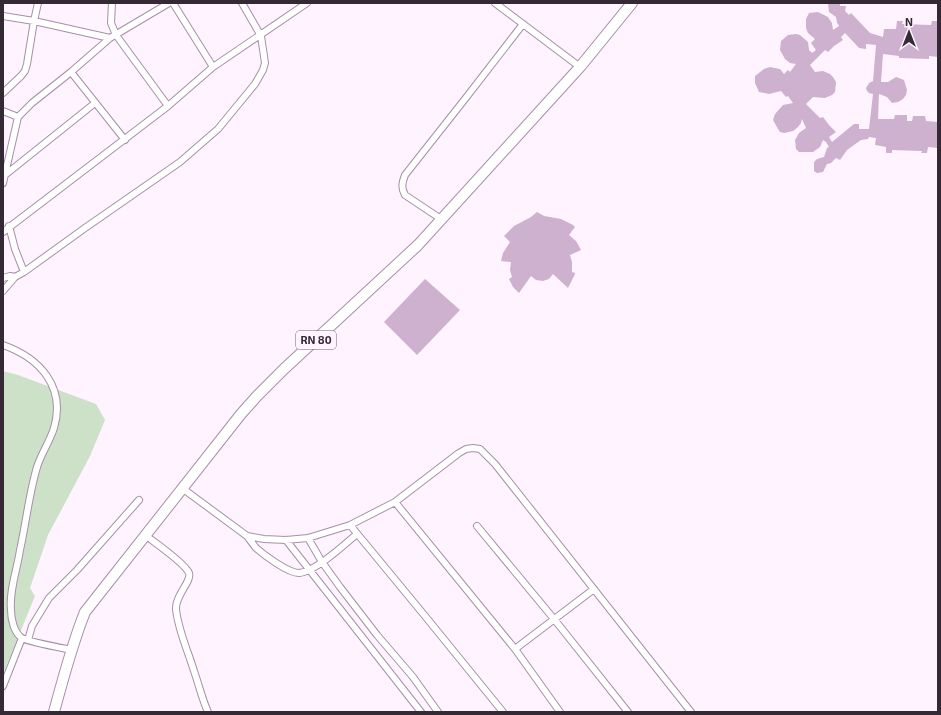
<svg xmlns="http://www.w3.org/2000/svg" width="941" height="715" viewBox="0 0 941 715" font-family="'Exo 2',sans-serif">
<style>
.green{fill:#cde1c8}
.building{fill:#cdb1ce;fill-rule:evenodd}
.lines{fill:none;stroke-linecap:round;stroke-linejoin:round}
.street-casing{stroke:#a88ea9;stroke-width:8}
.primary-casing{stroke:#a88ea9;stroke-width:12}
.street{stroke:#fff;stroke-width:6}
.primary{stroke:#fff;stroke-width:10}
.labels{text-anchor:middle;stroke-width:3;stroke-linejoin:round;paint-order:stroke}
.shield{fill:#fef3ff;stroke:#716672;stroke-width:1}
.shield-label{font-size:11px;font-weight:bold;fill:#342935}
</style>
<rect width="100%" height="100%" fill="#fef3ff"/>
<path class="green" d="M3,371L18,375L96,404L105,420L90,456L48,535L30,588L35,596L3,674Z"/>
<path class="building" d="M828,3H840V6H846L845,11L849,15L851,13L870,33L883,37L884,29H896L897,21H903L902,24L931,25L932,21H938V57L929,56V59L899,58V56L883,54L881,82H888L896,77L899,78L904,80L907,90L906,95L903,99L898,102L892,103L887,97L879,94L878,119H894L895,115H907V121H912L913,116H925L926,121L938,122V148L928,147L927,153H921L922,151L892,150V153H886V147L875,145L876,138L869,137L868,139L861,140L847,150L840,160L836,158L831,163L827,164L823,172L817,173L814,171V162L817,159L824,157L827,148L829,147L826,142L823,140L820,147L813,152H799L796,149L795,140L799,133L806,128L802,119L801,123L798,127L793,131L784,133L780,132L778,129L773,120L775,114L783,105L793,103L788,96L786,97L781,91L769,94L759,92L755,83V76L764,69L770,67L780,69L784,74L788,70L790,72L796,64L790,63L785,59L780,50L781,41L788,35L796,34L800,35L808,42L809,50L812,53L816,50L811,43L815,39L808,33L806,28V19L809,13L818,12L828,17L832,23L833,30L839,26L838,24L837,23L836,17L829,12ZM845,33L859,48L866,49V44L876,45L873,81L869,83L866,88L867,91L869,93L873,94L869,129H859V124H854L832,142L829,137L836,132L829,125L823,117L820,118L806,104L813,97L825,98L832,95L835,92L836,82L833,77L830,74L823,71L815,72L810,65L825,50L828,52L834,46L843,40L841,37Z
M537,212L544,216L561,219L573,225L575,227L569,235L576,241L581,250L570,255L572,262V272L575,273V274L568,288L553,274L549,279L543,281L536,280L531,276L519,293L513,287L509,279L512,277L510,270L511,262L501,261L503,253L510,242L504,236L514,226L531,217Z
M425,279L460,310L417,355L384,322Z"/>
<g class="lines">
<g class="street-casing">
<path id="street" d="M112,3L111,23L116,35L168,106
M173,3L213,67
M495,3L580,67
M3,16L34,21L110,38
M71,72L125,140
M3,93L21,76L25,71L27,64L34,21L38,3
M3,111L18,117
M5,175L95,103
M3,183L18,117L32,103L71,72L110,38L169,3
M441,219L405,195C401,188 402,183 405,175L465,99L523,24
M3,232L168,106L213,67L307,3
M24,272L85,228L180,162L218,129L255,84L263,70L265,63L261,36L242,3
M3,278L10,276L15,277
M3,291L15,277L24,272L15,249L9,226
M3,345C40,358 66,387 54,428C50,441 41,454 37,467C29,494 26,523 20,550C17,570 9,591 11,610C11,619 14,633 22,638C29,642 62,648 72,650
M182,488L247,536L264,539L286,540L308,538L350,525L395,502L459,453L466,449L473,448L480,449L495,464L691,712
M395,502L515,649L560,712
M350,525L425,616L503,712
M477,526L554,619L628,712
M145,535C154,542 185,563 189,573C192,581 175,596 176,609C178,630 188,651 194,671C199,685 202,699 208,712
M247,536C250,540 253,544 256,548C264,555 288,573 299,573C315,572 344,545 357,534
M308,538L322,562L340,587L377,635L413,677L438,712
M286,540L421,712
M28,640L32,626L49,598L77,570L139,500
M515,649L594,589
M3,686L22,638"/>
</g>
<g class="primary-casing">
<path id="primary" d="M54,712C63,679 72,644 85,612L241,414L257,396L284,369L418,245L580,67L632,3"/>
</g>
<use href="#street" class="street"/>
<use href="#primary" class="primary"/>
</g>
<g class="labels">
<rect class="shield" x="296" y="331" width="40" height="18" rx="3"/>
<g class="shield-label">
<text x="316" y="344">RN 80</text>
</g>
</g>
<rect width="941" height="715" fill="none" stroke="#342935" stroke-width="8"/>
<g transform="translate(909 32)" stroke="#fef3ff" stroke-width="3" paint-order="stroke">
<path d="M0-3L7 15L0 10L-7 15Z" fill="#342935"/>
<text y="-6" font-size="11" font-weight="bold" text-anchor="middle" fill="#342935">N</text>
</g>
</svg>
